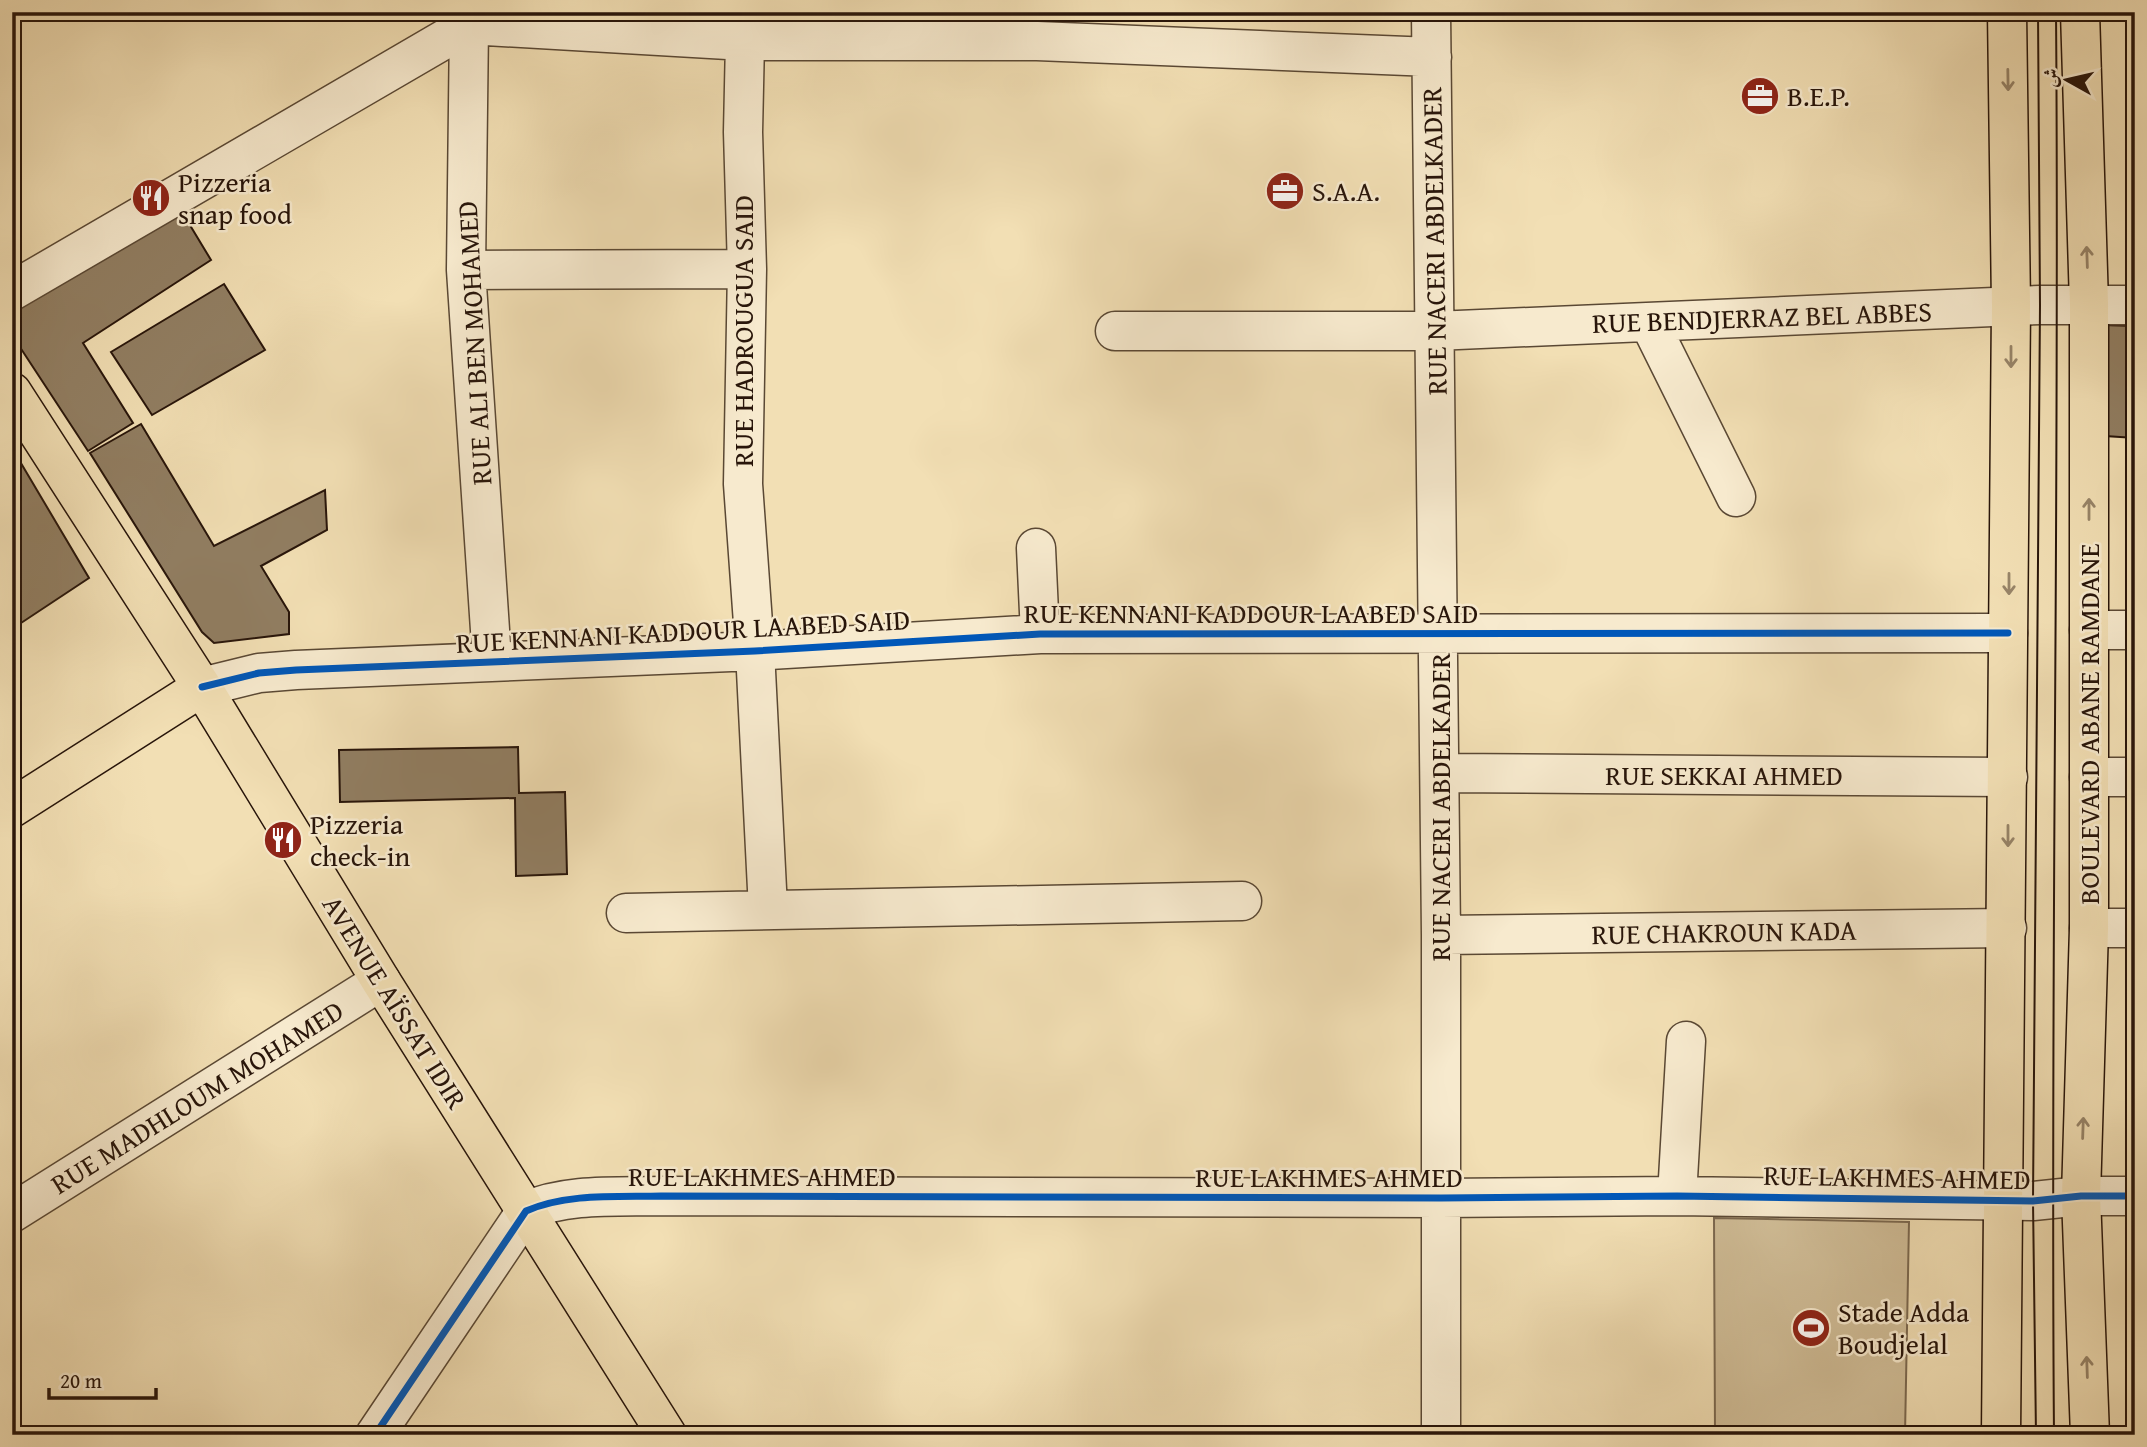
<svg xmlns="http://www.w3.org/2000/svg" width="2147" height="1447" viewBox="0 0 2147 1447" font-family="'Gentium Book Plus',Amiri,serif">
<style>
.green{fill:#d0bd97;stroke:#7c6950;stroke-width:2}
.building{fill:#917e62;stroke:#28150a;stroke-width:2}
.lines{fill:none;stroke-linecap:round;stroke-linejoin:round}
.minor-casing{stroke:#5a4834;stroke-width:41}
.major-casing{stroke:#28150a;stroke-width:41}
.minor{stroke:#f7eace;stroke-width:38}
.major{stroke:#f2dfb4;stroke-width:38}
.tram{stroke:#28150a;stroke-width:2}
.cycleway-casing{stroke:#f7eace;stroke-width:11}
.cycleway{stroke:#0057b8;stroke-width:7}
.oneway{stroke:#978468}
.labels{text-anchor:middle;stroke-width:5;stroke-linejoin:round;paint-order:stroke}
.poi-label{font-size:28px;fill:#28150a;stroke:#f7eace;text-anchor:start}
.street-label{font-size:28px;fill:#28150a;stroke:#f7eace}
</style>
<rect width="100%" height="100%" fill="#f2dfb4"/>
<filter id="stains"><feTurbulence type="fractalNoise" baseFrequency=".00286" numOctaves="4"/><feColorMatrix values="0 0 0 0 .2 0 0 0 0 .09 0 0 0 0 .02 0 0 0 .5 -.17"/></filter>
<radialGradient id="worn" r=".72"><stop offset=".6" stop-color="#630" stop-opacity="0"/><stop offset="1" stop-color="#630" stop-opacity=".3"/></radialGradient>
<path class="green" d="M1714,1218L1909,1222L1905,1435H1715Z"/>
<path class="building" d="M179,207L211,260L83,343L133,423L88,451L12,335V307Z
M224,284L265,350L152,415L111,352Z
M2102,325L2135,326V438L2105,436Z
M141,424L214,546L325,490L327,530L261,566L289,612V634L214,643L202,632L90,453Z
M12,448L89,578L12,629Z
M518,747L519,793L565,792L567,874L516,876L515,798L340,802L339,750Z"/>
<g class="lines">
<g class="minor-casing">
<path id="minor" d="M463,12L469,25L466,270L492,660
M737,12L745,41L743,132L747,269L743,484L755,651L768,909
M1431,12L1441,935V1435
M466,270L747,269
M12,291L469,25L745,41H1037L1432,57
M1649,322L1736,497
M1115,331H1435L2040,305H2135
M1036,548L1040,634
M2089,630H2135
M202,687L259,673L296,670L755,651L1040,634L2008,633
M1440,773L2008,777
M2089,777H2135
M626,913L1242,901
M2089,928H2135
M1441,935L2007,928
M1677,1196L1686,1041
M12,1213L381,981
M375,1435L526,1211C567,1193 617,1197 661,1196L1441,1198L1677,1196L2033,1201L2081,1196H2135"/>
</g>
<g class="major-casing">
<path id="major" d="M2080,12L2089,304V928L2081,1196L2090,1435
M12,392L202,687L381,981L667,1435
M12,808L202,687
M2001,1435L2011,306L2007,12"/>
</g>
<use href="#minor" class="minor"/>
<use href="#major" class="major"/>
<path class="tram" d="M2036,1435L2033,1201L2040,305L2038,12
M2054,1435C2050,961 2060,486 2056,12"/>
<g class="cycleway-casing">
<path id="cycleway" d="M202,687L259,673L296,670L755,651L1040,634L2008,633
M375,1435L526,1211C567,1193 617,1197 661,1196L1441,1198L1677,1196L2033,1201L2081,1196H2135"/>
</g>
<use href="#cycleway" class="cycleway"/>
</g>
<defs><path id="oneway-shaft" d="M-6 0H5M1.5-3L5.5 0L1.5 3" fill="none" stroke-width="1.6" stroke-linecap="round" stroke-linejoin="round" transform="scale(1.75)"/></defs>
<g class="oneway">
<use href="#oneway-shaft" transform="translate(2008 80) rotate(89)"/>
<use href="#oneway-shaft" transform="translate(2087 257) rotate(-92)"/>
<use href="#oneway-shaft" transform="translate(2011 357) rotate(90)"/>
<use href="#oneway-shaft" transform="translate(2089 509) rotate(-90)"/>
<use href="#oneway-shaft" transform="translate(2009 584) rotate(90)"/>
<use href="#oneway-shaft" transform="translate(2008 836) rotate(90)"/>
<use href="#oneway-shaft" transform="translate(2083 1128) rotate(-88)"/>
<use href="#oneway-shaft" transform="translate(2087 1367) rotate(-92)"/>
</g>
<defs>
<g id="office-disc" transform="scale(2.0125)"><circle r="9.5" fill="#8f2418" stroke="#f7eace"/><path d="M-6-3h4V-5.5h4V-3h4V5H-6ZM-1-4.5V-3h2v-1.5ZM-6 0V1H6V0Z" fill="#fff"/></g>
<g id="restaurant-disc" transform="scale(2.0125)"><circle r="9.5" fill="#8f2418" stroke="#f7eace"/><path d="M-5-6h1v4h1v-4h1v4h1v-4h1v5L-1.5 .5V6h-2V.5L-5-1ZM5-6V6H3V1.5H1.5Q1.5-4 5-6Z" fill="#fff"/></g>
<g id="stadium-disc" transform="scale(2.0125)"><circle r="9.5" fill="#8f2418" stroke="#f7eace"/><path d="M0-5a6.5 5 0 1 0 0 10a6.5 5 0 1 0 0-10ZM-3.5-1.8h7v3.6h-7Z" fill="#fff"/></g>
</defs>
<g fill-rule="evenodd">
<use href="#office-disc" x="1760" y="96"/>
<use href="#office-disc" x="1285" y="191"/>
<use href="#restaurant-disc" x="151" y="198"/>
<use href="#restaurant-disc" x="283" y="840"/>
<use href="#stadium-disc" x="1811" y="1328"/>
</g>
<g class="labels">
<g class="poi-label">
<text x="1787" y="106">B.E.P.</text>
<text x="178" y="192">Pizzeria<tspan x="178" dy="32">snap food</tspan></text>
<text x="1312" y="201">S.A.A.</text>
<text x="310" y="834">Pizzeria<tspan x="310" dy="32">check-in</tspan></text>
<text x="1838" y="1322">Stade Adda<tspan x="1838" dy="32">Boudjelal</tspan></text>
</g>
<g class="street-label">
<text transform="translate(1434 241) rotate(-91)" y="10">RUE NACERI ABDELKADER</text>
<text transform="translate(1762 317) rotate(-2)" y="10">RUE BENDJERRAZ BEL ABBES</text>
<text transform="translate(743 331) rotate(-90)" y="10">RUE HADROUGUA SAID</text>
<text transform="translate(474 343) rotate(-93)" y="10">RUE ALI BEN MOHAMED</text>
<text x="1251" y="623">RUE KENNANI KADDOUR LAABED SAID</text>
<text transform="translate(683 631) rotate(-3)" y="10">RUE KENNANI KADDOUR LAABED SAID</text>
<text transform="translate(2089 724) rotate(-90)" y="10">BOULEVARD ABANE RAMDANE</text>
<text x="1724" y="785">RUE SEKKAI AHMED</text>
<text transform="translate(1440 807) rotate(-90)" y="10">RUE NACERI ABDELKADER</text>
<text transform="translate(1724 932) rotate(-1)" y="10">RUE CHAKROUN KADA</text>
<text transform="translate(395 1002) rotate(58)" y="10">AVENUE AÏSSAT IDIR</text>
<text transform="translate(197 1097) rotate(-32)" y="10">RUE MADHLOUM MOHAMED</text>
<text x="762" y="1186">RUE LAKHMES AHMED</text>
<text x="1329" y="1187">RUE LAKHMES AHMED</text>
<text transform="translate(1897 1177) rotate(1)" y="10">RUE LAKHMES AHMED</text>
</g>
</g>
<rect width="2147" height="1447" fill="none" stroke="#f2dfb4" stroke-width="42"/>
<rect x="14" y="14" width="2119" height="1419" fill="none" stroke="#28150a" stroke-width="3.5"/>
<rect x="21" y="21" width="2105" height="1405" fill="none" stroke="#28150a" stroke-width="2"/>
<g transform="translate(2067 80) rotate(278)" stroke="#f7eace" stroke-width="5" paint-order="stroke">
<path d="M0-5L12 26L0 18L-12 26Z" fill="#28150a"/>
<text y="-10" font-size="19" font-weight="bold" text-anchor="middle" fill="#28150a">ش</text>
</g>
<path d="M49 1388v10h107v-10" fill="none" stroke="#28150a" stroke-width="3.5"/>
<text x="60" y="1388" font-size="21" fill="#28150a" stroke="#f7eace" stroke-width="5" paint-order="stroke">20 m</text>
<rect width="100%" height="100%" filter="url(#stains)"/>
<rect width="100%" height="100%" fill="url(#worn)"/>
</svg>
